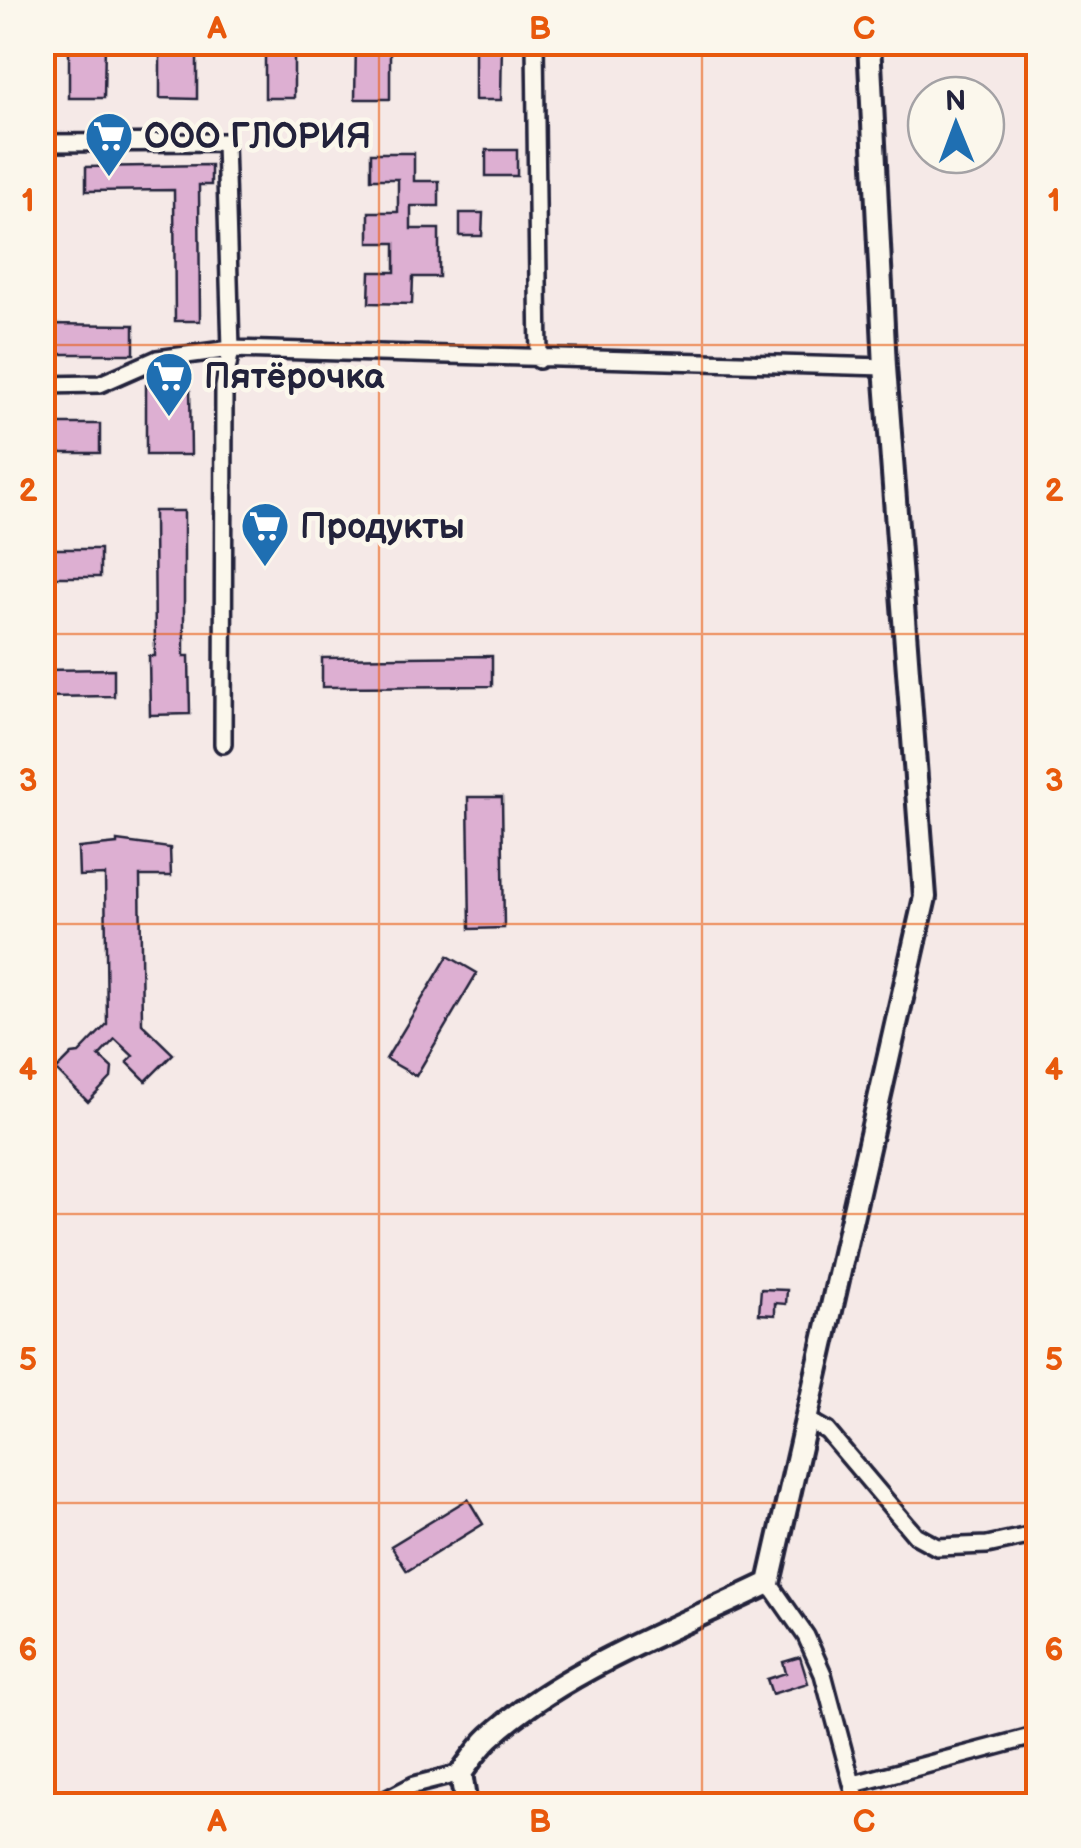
<svg xmlns="http://www.w3.org/2000/svg" width="1081" height="1848" viewBox="0 0 1081 1848" font-family="'Balsamiq Sans',sans-serif">
<style>
.building{fill:#ddafd2;stroke:#22223b;stroke-width:2.5}
.lines{fill:none;stroke-linecap:round;stroke-linejoin:round}
.street-casing{stroke:#22223b;stroke-width:22}
.secondary-casing{stroke:#22223b;stroke-width:28}
.street{stroke:#fbf7ec;stroke-width:15}
.secondary{stroke:#fbf7ec;stroke-width:20}
.grid{fill:none;stroke:#e8590c;stroke-width:2.5;stroke-opacity:0.55}
.labels{text-anchor:middle;stroke-width:9;stroke-linejoin:round;paint-order:stroke}
.poi-label{font-size:35px;font-weight:bold;fill:#22223b;stroke:#fbf7ec;text-anchor:start}
.neatline{fill:none;stroke:#e8590c;stroke-width:4}
.grid-label{font-size:32px;text-anchor:middle;font-weight:bold;fill:#e8590c}
</style>
<rect width="100%" height="100%" fill="#f5e9e7"/>
<filter id="ink" filterUnits="userSpaceOnUse"><feTurbulence type="fractalNoise" baseFrequency=".01" numOctaves="2"/><feDisplacementMap in="SourceGraphic" scale="20" xChannelSelector="R" yChannelSelector="G"/><feConvolveMatrix kernelMatrix="1 2 1 2 8 2 1 2 1" color-interpolation-filters="sRGB"/></filter>
<g filter="url(#ink)">
<path class="building" d="M69,42H105L104,98H69Z
M160,42H197V99L160,98Z
M265,42H294V98H265Z
M356,42H390V99H355Z
M475,42H502L501,100H475Z
M486,150H517V176H486Z
M371,153H414V181H439V206H411V229H439V277H413L412,304L369,303L370,272H395V243H369V212H398V179H371Z
M211,165V185H199L200,321H175L174,190L86,191V167Z
M460,213H483L482,236H460Z
M42,324L134,325V354H42Z
M146,385H190L191,455H146Z
M42,424H100V453H42Z
M154,511H184V656H189L190,714L150,715L149,656H155Z
M42,549H100V577H42Z
M492,656V686L322,687V658Z
M114,669V696L42,697V670Z
M468,797H502L504,928L470,929Z
M117,841L170,848L171,876H140L142,1024L173,1054L146,1081L127,1062L133,1056L115,1039L99,1056L112,1068L111,1078L88,1102L56,1070L72,1054L79,1053L107,1024L105,875L79,876L78,848L117,844Z
M448,956L477,973L416,1076L386,1059Z
M761,1289L787,1290L786,1304L775,1303V1315L759,1314Z
M468,1499L483,1524L407,1571L391,1546Z
M800,1657L808,1683L772,1694L767,1679L786,1673L783,1662Z"/>
<g class="lines">
<g class="street-casing">
<path id="street" d="M535,42L539,360
M42,143L225,142L231,349L224,387L223,744
M42,385L100,384L157,359L231,349L885,367
M806,1419L827,1431L915,1535L937,1547L987,1545L1038,1534
M769,1583L806,1636L823,1674L858,1806
M854,1784L1038,1735
M374,1806L414,1785L461,1773"/>
</g>
<g class="secondary-casing">
<path id="secondary" d="M466,1806L461,1773C470,1761 479,1747 490,1737C564,1669 679,1627 769,1583L925,897L885,367L869,42"/>
</g>
<use href="#street" class="street"/>
<use href="#secondary" class="secondary"/>
</g>
</g>
<path class="grid" d="M379,42V1806M702,42V1806M42,345H1038M42,634H1038M42,924H1038M42,1214H1038M42,1503H1038"/>
<defs>
<g id="supermarket-pin" transform="scale(2.5)"><path d="M0 17L-7.5 6A9.5 9.5 0 1 1 7.5 6Z" fill="#1f6fb2" stroke="#fbf7ec"/><path d="M-6-5.5h2.5l.6 2H6L4.5 2H-2.5L-4.4-4H-6ZM-1.5 3.2a1.3 1.3 0 1 0 .1 0ZM3 3.2a1.3 1.3 0 1 0 .1 0Z" fill="#fff"/></g>
</defs>
<g fill-rule="evenodd">
<use href="#supermarket-pin" x="109" y="136"/>
<use href="#supermarket-pin" x="169" y="376"/>
<use href="#supermarket-pin" x="265" y="526"/>
</g>
<g class="labels">
<g class="poi-label">
<text x="144" y="148">ООО ГЛОРИЯ</text>
<text x="204" y="388">Пятёрочка</text>
<text x="300" y="538">Продукты</text>
</g>
</g>
<rect width="1081" height="1848" fill="none" stroke="#fbf7ec" stroke-width="110"/>
<g transform="translate(956 125) rotate(359)"><circle r="48" fill="#fbf7ec" stroke="#a4a2a5" stroke-width="2.5"/>
<path d="M0-8L18 38L0 25L-18 38Z" fill="#1f6fb2"/>
<text y="-15" font-size="28" font-weight="bold" text-anchor="middle" fill="#22223b">N</text>
</g>
<rect x="55" y="55" width="971" height="1738" class="neatline"/>
<g class="grid-label">
<text x="217" y="39">A</text>
<text x="540" y="39">B</text>
<text x="864" y="39">C</text>
<text x="28" y="211">1</text>
<text x="1054" y="211">1</text>
<text x="28" y="501">2</text>
<text x="1054" y="501">2</text>
<text x="28" y="791">3</text>
<text x="1054" y="791">3</text>
<text x="28" y="1080">4</text>
<text x="1054" y="1080">4</text>
<text x="28" y="1370">5</text>
<text x="1054" y="1370">5</text>
<text x="28" y="1660">6</text>
<text x="1054" y="1660">6</text>
<text x="217" y="1832">A</text>
<text x="540" y="1832">B</text>
<text x="864" y="1832">C</text>
</g>
</svg>
